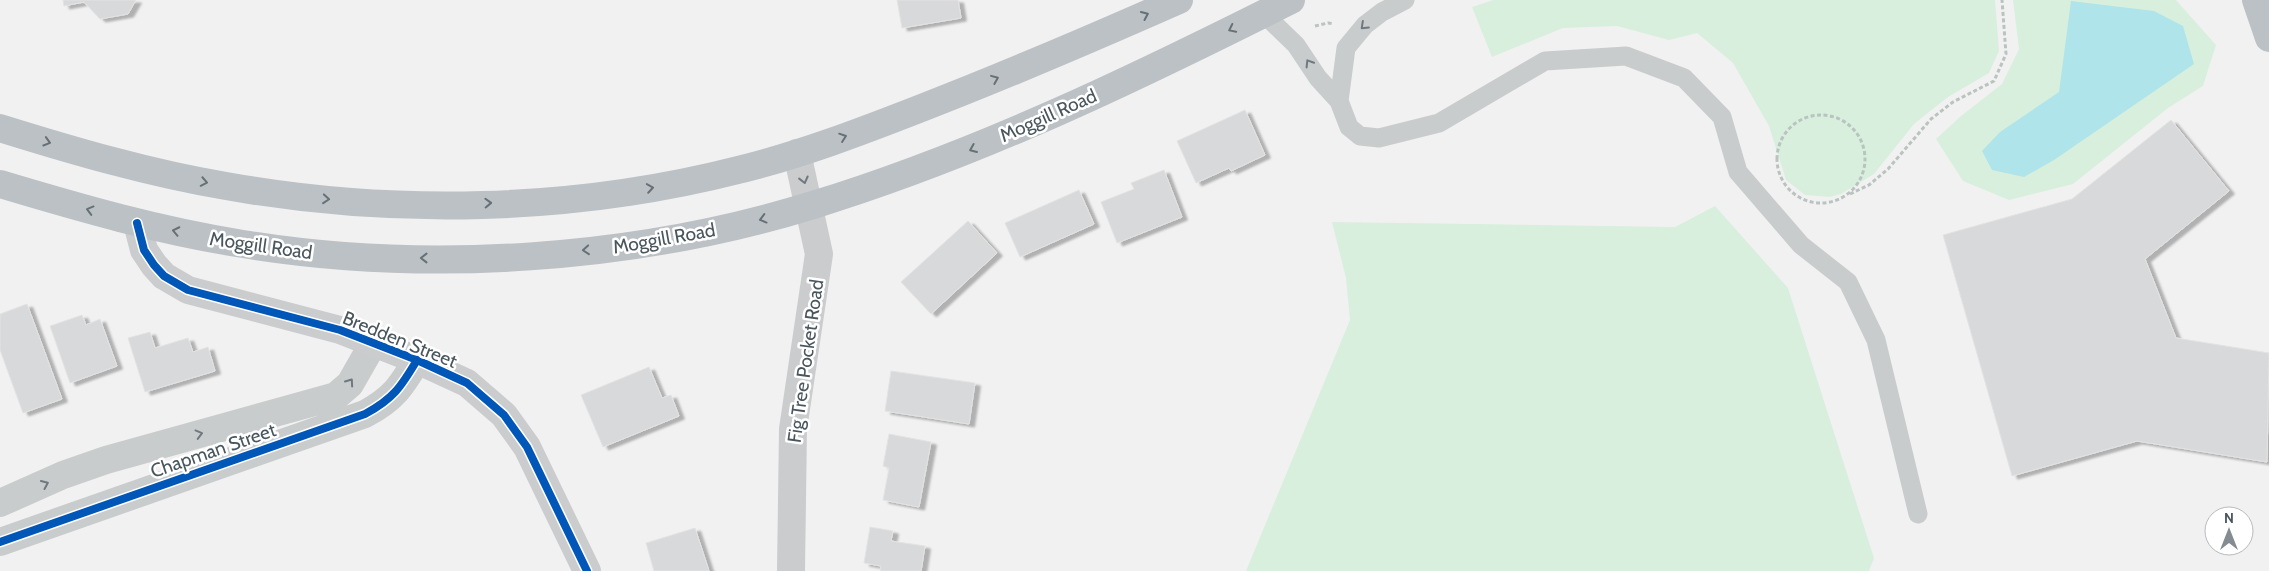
<svg xmlns="http://www.w3.org/2000/svg" width="2269" height="571" viewBox="0 0 2269 571" font-family="Cabin,sans-serif">
<style>
.green{fill:#d8efde}
.water{fill:#afe4ea}
.building{fill:#d8d9da;stroke:#e3e3e4;filter:url(#shadow)}
.lines{fill:none;stroke-linecap:round;stroke-linejoin:round}
.path{stroke:#b9c3bf;stroke-width:3;stroke-dasharray:4 2.5;stroke-linecap:butt}
.lane{stroke:#c9cccd;stroke-width:19}
.street{stroke:#c9cccd;stroke-width:28}
.secondary{stroke:#caccce;stroke-width:28}
.highway{stroke:#bcc1c5;stroke-width:28}
.cycleway-casing{stroke:#fff;stroke-width:11}
.cycleway{stroke:#0057b8;stroke-width:8}
.oneway{stroke:#667177}
.oneway2{stroke:#6f797f}
.oneway3{stroke:#70797f}
.labels{text-anchor:middle;stroke-width:5;stroke-linejoin:round;paint-order:stroke}
.street-label{font-size:19px;fill:#49565d;stroke:#fff}
</style>
<defs>
<filter id="shadow"><feDropShadow dx="5.5" dy="3" stdDeviation="1" flood-color="#0004"/></filter>
</defs>
<rect width="100%" height="100%" fill="#f2f1f1"/>
<path class="green" d="M1493,0H1995L1999,51L1989,73L1948,97L1914,124L1874,174L1841,194L1830,197L1805,195L1786,180L1769,126L1733,63L1697,33L1669,40L1617,26L1563,28L1492,57L1472,7Z
M2013,0H2176L2216,45L2203,86L2168,108L2073,184L2009,200L1963,181L1936,139L1961,116L2002,84L2019,49Z
M1715,206L1788,288L1874,558L1869,571H1246L1350,320L1346,278L1332,222L1675,227Z"/>
<path class="water" d="M2071,1L2154,11L2183,26L2194,64L2054,160L2024,177L1992,170L1982,151L2000,132L2059,92Z"/>
<path class="building" d="M63,0H136L128,14L100,19L84,2L64,6Z
M897,0H958L961,18L902,28Z
M1245,110L1265,155L1231,171L1229,168L1196,183L1177,141Z
M2171,120L2229,191L2145,259L2176,338L2269,353L2267,462L2137,441L2012,476L1943,235L2072,199Z
M1164,170L1182,217L1117,243L1101,202L1134,189L1131,183Z
M1079,190L1094,224L1020,257L1005,223Z
M968,221L997,253L931,314L901,282Z
M27,304L62,399L23,413L0,350V314Z
M82,315L86,325L100,319L117,366L70,383L50,326Z
M150,332L155,348L188,338L193,352L208,347L215,371L145,392L128,338Z
M649,367L662,398L671,395L679,416L603,447L581,395Z
M891,371L975,383L969,424L885,411Z
M889,434L931,442L919,507L883,500L889,468L883,466Z
M870,527L893,531L891,541L925,546L921,571H880L881,566L864,563Z
M695,528L709,571H654L646,543Z"/>
<g class="lines">
<path class="path" d="M1315,26L1328,23L1334,24
M1777 159a44 44 0 1 1 88 0a44 44 0 1 1-88 0Z
M1850,194L1869,185L1888,169L1931,119L1953,102L1994,81L2006,54L2002,0"/>
<path class="lane" d="M1405,0L1382,12L1365,25L1346,48L1339,101L1349,127L1360,136L1379,138L1439,123L1545,61L1626,56L1684,78L1722,117L1738,172L1801,245L1848,282L1876,340L1918,514
M1264,14L1296,45L1318,78L1339,101"/>
<path class="street" d="M0,503L63,475L106,460L336,396L350,384L374,342
M0,542L365,414C393,399 401,387 417,360"/>
<path class="secondary" d="M137,223L144,250L154,265L164,276L188,290L340,330L417,360L467,383L504,415L527,447L587,571
M791,571L793,429L819,254L797,153"/>
<path class="highway" d="M2256,0L2269,38
M0,128C74,151 149,173 226,186C393,216 573,212 738,170C800,155 860,132 919,109C1007,75 1093,38 1179,0
M0,184C80,208 160,231 243,244C427,274 635,260 813,205C979,154 1136,78 1291,0"/>
<g class="cycleway-casing">
<path id="cycleway" d="M137,223L144,250L154,265L164,276L188,290L340,330L417,360L467,383L504,415L527,447L587,571
M0,542L365,414C393,399 401,387 417,360"/>
</g>
<use href="#cycleway" class="cycleway"/>
</g>
<defs><path id="oneway-chevron" d="M-2-3.5L2.5 0L-2 3.5" fill="none" stroke-width="1.6" stroke-linecap="round" stroke-linejoin="round" transform="scale(1.25)"/></defs>
<g class="oneway">
<use href="#oneway-chevron" transform="translate(1145 15) rotate(-24)"/>
<use href="#oneway-chevron" transform="translate(1232 29) rotate(154)"/>
<use href="#oneway-chevron" transform="translate(995 79) rotate(-22)"/>
<use href="#oneway-chevron" transform="translate(843 137) rotate(-19)"/>
<use href="#oneway-chevron" transform="translate(47 142) rotate(17)"/>
<use href="#oneway-chevron" transform="translate(973 149) rotate(157)"/>
<use href="#oneway-chevron" transform="translate(204 182) rotate(11)"/>
<use href="#oneway-chevron" transform="translate(650 188) rotate(-9)"/>
<use href="#oneway-chevron" transform="translate(326 199) rotate(5)"/>
<use href="#oneway-chevron" transform="translate(488 203) rotate(-2)"/>
<use href="#oneway-chevron" transform="translate(90 210) rotate(-165)"/>
<use href="#oneway-chevron" transform="translate(763 219) rotate(165)"/>
<use href="#oneway-chevron" transform="translate(176 231) rotate(-168)"/>
<use href="#oneway-chevron" transform="translate(586 250) rotate(175)"/>
<use href="#oneway-chevron" transform="translate(424 258) rotate(180)"/>
</g>
<g class="oneway2">
<use href="#oneway-chevron" transform="translate(1364 26) rotate(137)"/>
<use href="#oneway-chevron" transform="translate(1309 63) rotate(-122)"/>
<use href="#oneway-chevron" transform="translate(350 382) rotate(-55)"/>
<use href="#oneway-chevron" transform="translate(199 434) rotate(-15)"/>
<use href="#oneway-chevron" transform="translate(45 484) rotate(-24)"/>
</g>
<use class="oneway3" href="#oneway-chevron" transform="translate(804 180) rotate(76)"/>
<g class="labels">
<g class="street-label">
<text transform="translate(1048 115) rotate(-24)" y="7">Moggill Road</text>
<text transform="translate(664 238) rotate(-10)" y="7">Moggill Road</text>
<text transform="translate(261 245) rotate(8)" y="7">Moggill Road</text>
<text transform="translate(400 339) rotate(22)" y="7">Bredden Street</text>
<text transform="translate(805 361) rotate(-82)" y="7">Fig Tree Pocket Road</text>
<text transform="translate(213 450) rotate(-19)" y="7">Chapman Street</text>
</g>
</g>
<g transform="translate(2229 531)"><circle r="24" fill="#ffffff" stroke="#b6bbbe"/>
<path d="M0-4L9 19L0 12L-9 19Z" fill="#848c91"/>
<text y="-8" font-size="14" font-weight="bold" text-anchor="middle" fill="#49565d">N</text>
</g>
</svg>
